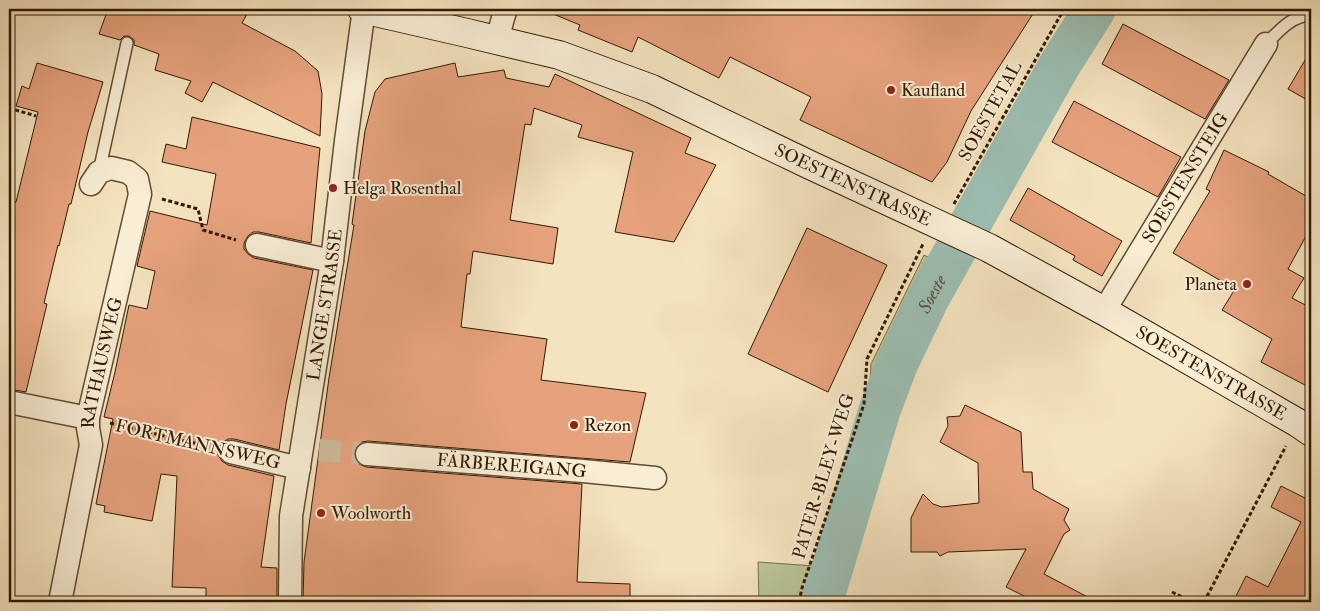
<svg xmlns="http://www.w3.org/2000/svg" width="1320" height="611" viewBox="0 0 1320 611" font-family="'IM FELL Double Pica',serif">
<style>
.green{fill:#b9c494;stroke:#766e4a}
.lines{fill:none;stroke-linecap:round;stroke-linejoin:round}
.river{stroke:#9cbeb2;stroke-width:42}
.building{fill:#e6a27d;stroke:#321901}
.street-tunnel{stroke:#cdbb99;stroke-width:22;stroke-dasharray:22 11;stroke-linecap:butt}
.lane-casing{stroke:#624c30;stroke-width:14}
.street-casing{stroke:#624c30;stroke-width:25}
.secondary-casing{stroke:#321901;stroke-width:30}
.path{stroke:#321901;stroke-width:3;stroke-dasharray:4 2.5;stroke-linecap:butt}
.lane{stroke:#f8edd5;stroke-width:11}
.street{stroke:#f8edd5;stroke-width:22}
.secondary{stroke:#f8edd5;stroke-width:28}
.poi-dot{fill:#8f2418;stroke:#f8edd5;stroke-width:2}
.labels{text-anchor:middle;stroke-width:4;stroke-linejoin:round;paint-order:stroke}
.poi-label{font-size:18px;fill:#321901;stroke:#f8edd5;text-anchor:start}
.street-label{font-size:18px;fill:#321901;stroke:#f8edd5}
.water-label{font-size:19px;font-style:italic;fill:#57533f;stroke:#f8edd5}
</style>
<rect width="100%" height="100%" fill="#f4e3bf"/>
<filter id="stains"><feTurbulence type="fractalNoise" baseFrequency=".004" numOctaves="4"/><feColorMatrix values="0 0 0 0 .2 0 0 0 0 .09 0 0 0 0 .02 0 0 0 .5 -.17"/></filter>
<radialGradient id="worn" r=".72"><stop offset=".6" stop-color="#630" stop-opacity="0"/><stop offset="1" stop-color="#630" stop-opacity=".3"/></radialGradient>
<path class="green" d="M924,255L942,264L891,363L814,602H759L758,562L815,566L869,398L871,364Z"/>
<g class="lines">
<path class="river" id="s1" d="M822,602L880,409L897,364L928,299L1059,66L1095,9"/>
</g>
<path class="building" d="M108,9H230L247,14L242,23L295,51L318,71L322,94L320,136L213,82L202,102L185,93L191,81L155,70L159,54L134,45V40L129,36H124L120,40L99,34Z
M541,9H1036L971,111L947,162L932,182L800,120L811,97L730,57L719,78L638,37L632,52L578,30L580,25Z
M1123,24L1229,80L1205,119L1102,64Z
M1311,50V102L1288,89Z
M37,63L103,82L88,132L71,204H69L59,246L58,245L44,303L47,304L26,392L9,389V200L16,202L38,112L16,106L22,86L29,89Z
M455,63L458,77L504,70L506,78L549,87L555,74L691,138L685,153L716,165L674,242L615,232L633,152L578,137L582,125L534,108L531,125L525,124L510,220L558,228L553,264L473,251L470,274H467L461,327L547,339L541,380L646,393L630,462L368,441L362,442L357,446L354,452L355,459L359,464L366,467L582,484L577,582L630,584V602L540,598V602H303L304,562L329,378L354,225L352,224L365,131L375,92L385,79Z
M1074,101L1181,157L1158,197L1052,142Z
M192,117L320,148L311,243L259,232H253L248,236L244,243V249L248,254L254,258L313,270L286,404L279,450L234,439H228L222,443L218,449V455L222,461L228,465L274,476L261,567L277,568V602H206V588L172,587L177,476L161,474L152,521L104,512L105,506L96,504L113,419L104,417L115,372L129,305L147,309L155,271L137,266L150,211L207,225L216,174L162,162L166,144L186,149Z
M1224,150L1269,172L1268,174L1311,199V227L1288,269L1304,278L1292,298L1311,308V373L1305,385L1261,362L1272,339L1222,310L1235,289L1173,253L1210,191L1206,189Z
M1028,188L1122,241L1102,276L1073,260L1075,256L1010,220Z
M807,228L887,265L828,392L748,354Z
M965,405L1021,432L1023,472H1032L1033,489L1069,509L1064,520L1070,530L1064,534L1044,574L1097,602H1036L1006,587L1026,549L948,552L940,556L937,552H911V518L923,494L933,504L942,507L979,503L978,463L940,442L948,426L947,417L960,416Z
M1281,486L1311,501V602H1233L1246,576L1268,587L1301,522L1271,507Z"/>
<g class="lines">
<path class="street-tunnel" d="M319,450L367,454"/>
<g class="lane-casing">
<path id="lane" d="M1266,44C1280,30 1291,16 1311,15
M99,172L127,43"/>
</g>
<g class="street-casing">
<g id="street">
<path d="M497,40L503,18L506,9"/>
<path d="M257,245L332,261"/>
<path id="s2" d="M1104,311L1266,44"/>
<path d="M9,402L88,418"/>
<path d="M231,452L299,468"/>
<path id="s3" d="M367,454L583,471L655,478"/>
<path id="s4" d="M60,602L91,445L88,428V418L140,194L137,179L128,172L111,168L99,172L91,184"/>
<path id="s5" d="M290,602L291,516L332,261L346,141L364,9"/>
</g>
</g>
<g class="secondary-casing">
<g id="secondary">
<path id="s6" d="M362,9L467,33L559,55L652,89L810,165L989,248L1104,311L1298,423L1311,432"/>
</g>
</g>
<path class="path" d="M9,108L36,116
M162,199L198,209L203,230L236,240
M954,204L1064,9
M110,423L211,447
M1172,592L1192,602
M799,602L802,588L864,404L867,359L923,244
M1204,602L1286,446"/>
<use href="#lane" class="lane"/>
<use href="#street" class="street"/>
<use href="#secondary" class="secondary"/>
</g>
<g class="poi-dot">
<circle cx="891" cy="90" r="5"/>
<circle cx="333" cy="188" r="5"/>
<circle cx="1247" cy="284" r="5"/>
<circle cx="574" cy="425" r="5"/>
<circle cx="321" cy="513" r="5"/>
</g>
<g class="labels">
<g class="poi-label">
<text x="901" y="96">Kaufland</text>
<text x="343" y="194">Helga Rosenthal</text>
<text x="1237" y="290" text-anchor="end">Planeta</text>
<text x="584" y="431">Rezon</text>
<text x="331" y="519">Woolworth</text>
</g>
<g class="street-label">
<text transform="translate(990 111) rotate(-61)" y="6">SOESTETAL</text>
<text dy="6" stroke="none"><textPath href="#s2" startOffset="156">SOESTENSTEIG</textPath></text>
<text dy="6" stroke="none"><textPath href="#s6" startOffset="524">SOESTENSTRASSE</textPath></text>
<text dy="6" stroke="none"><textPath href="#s5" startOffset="300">LANGE STRASSE</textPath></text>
<text dy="6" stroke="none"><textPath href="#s4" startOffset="244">RATHAUSWEG</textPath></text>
<text dy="6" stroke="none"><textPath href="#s6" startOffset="929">SOESTENSTRASSE</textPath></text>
<text transform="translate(198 444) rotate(13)" y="6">FORTMANNSWEG</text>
<text dy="6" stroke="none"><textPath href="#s3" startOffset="145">FÄRBEREIGANG</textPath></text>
<text transform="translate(823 476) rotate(-73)" y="6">PATER-BLEY-WEG</text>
</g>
<g class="water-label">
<text dy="7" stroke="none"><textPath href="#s1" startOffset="328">Soeste</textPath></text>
</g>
</g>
<rect width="1320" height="611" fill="none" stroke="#f4e3bf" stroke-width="30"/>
<rect x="10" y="10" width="1300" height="591" fill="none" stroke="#321901" stroke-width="2.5"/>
<rect x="15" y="15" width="1290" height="581" fill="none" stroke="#321901"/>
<rect width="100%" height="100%" filter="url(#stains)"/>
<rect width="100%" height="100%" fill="url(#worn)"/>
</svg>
